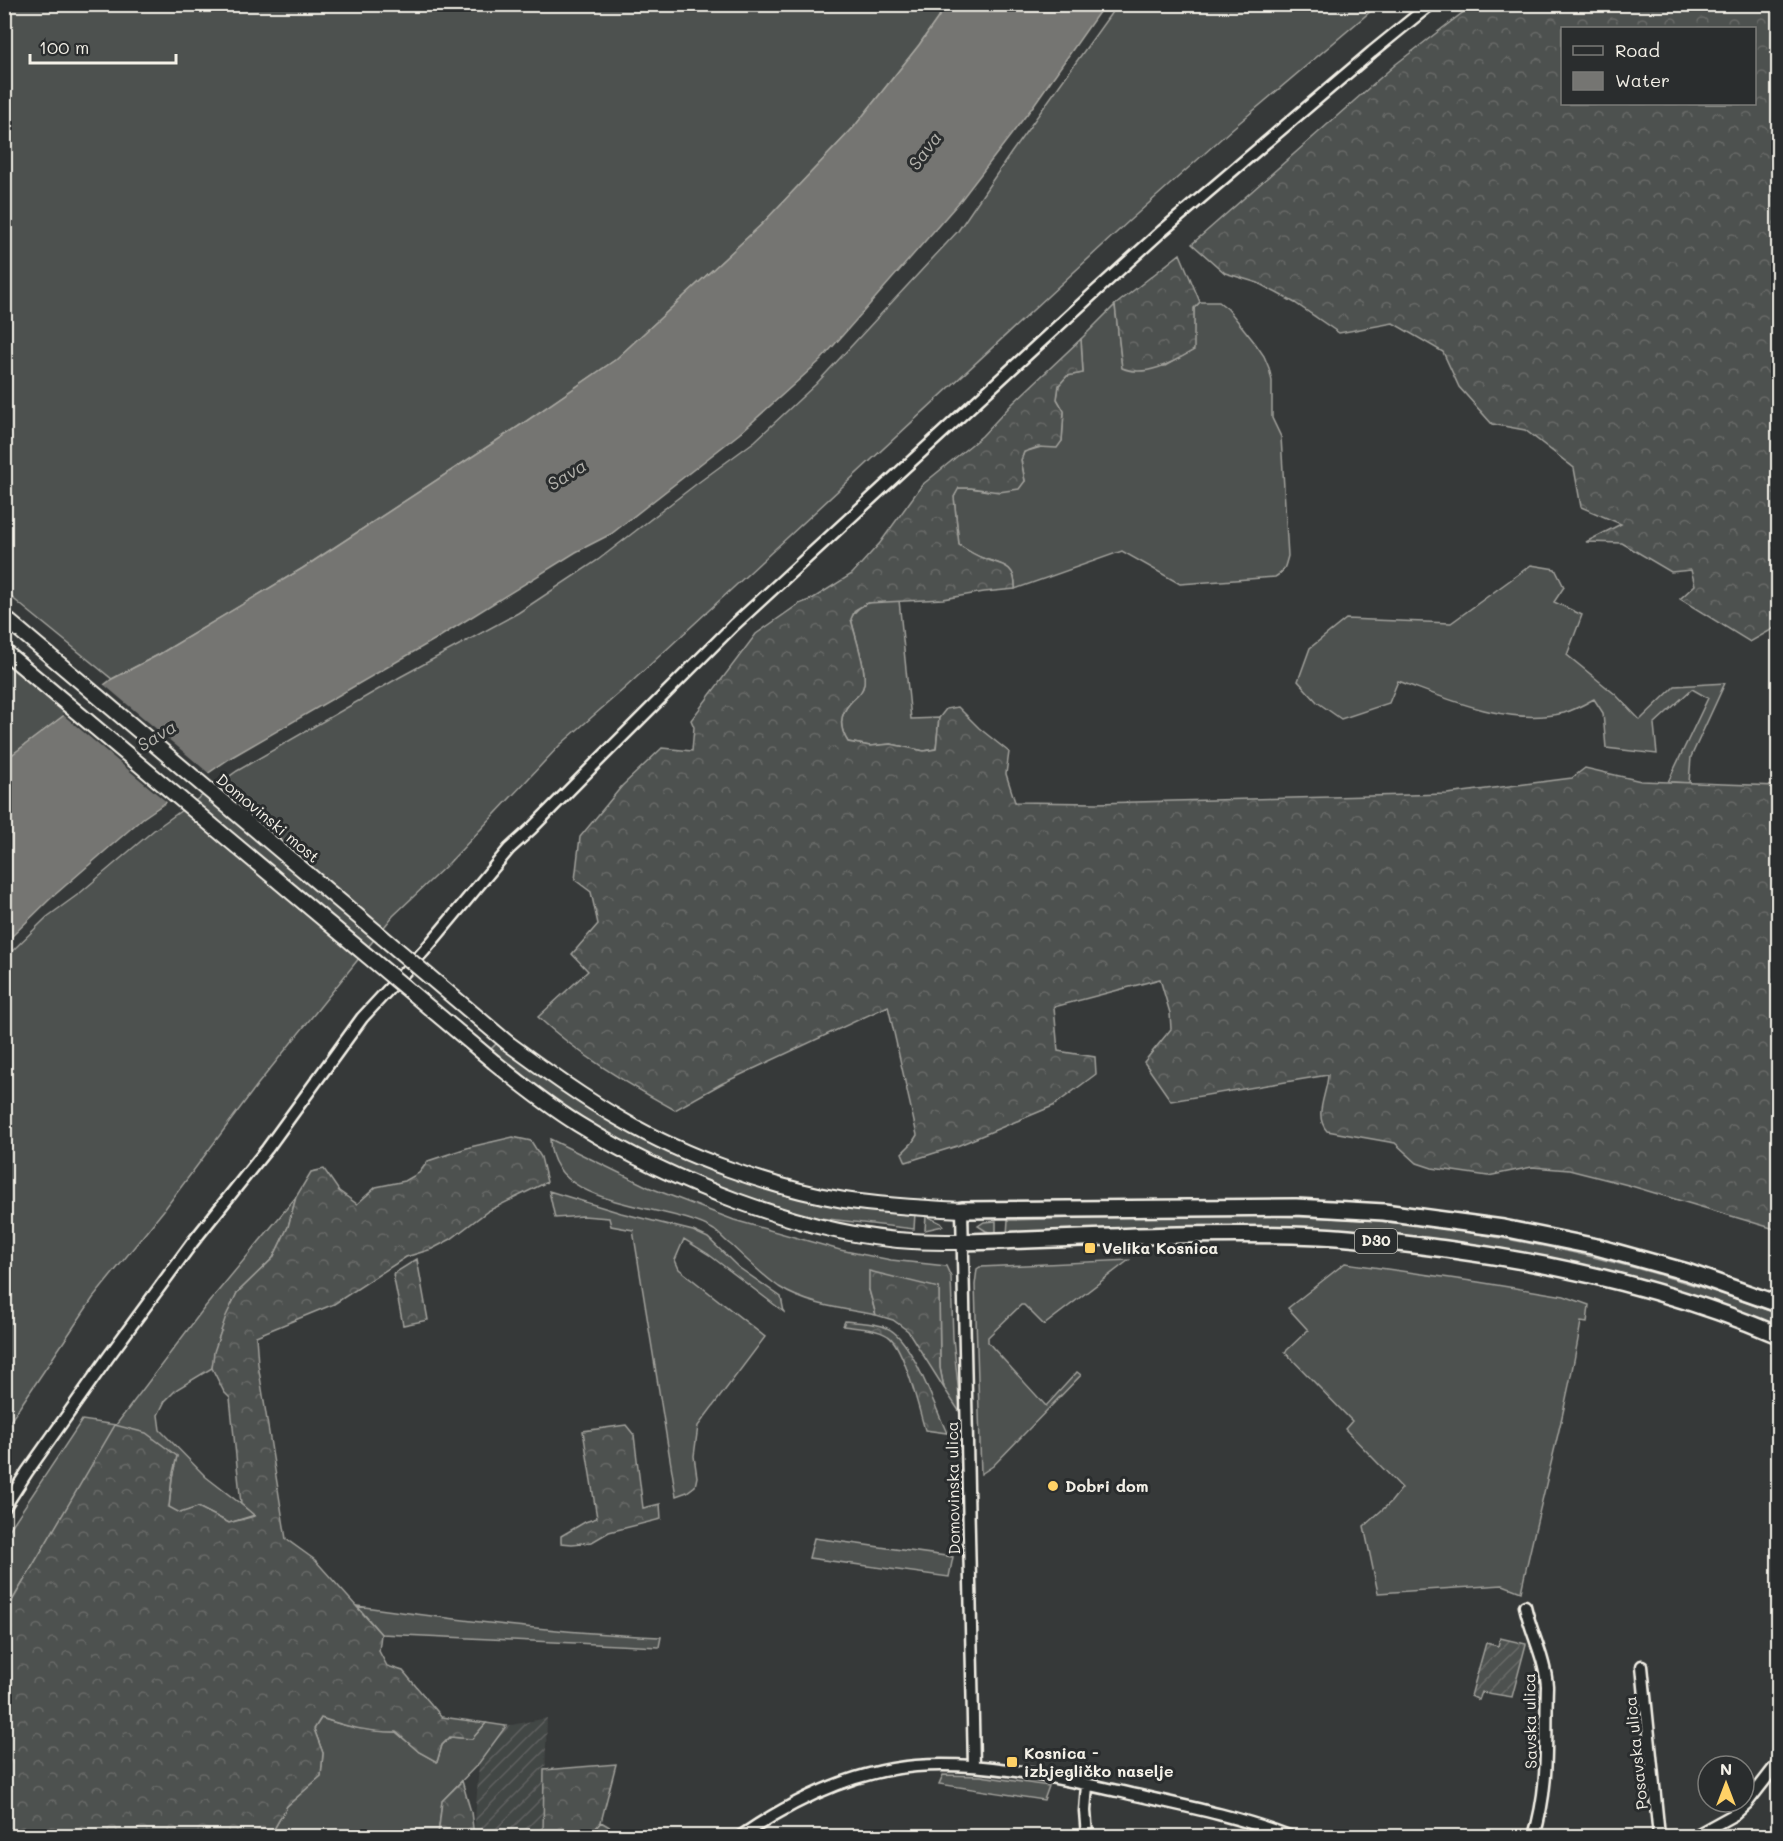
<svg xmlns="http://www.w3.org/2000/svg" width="1783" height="1841" viewBox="0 0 1783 1841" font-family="Mali,sans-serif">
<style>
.industrial{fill:url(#industrial-furrows)}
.grass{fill:#4e514f;stroke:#a1a19c;stroke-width:1.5}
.forest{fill:url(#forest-crowns);stroke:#a1a19c;stroke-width:1.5;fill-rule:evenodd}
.garden{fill:url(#garden-furrows);stroke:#a1a19c;stroke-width:1.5}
.water{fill:#757572;stroke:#a8a7a1;stroke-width:1.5}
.pier{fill:#363939}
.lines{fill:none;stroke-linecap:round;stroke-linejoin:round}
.minor-casing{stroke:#f4f1e8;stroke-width:15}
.major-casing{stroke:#f4f1e8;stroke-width:18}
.highway-casing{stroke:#f4f1e8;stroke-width:20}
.minor{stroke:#2a2d2e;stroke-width:10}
.major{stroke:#2a2d2e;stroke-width:14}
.highway{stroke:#2a2d2e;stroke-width:15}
.major-bridge-casing{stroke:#f4f1e8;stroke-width:18;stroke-linecap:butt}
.major-bridge{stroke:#2a2d2e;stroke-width:14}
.poi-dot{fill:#ffd166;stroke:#2a2d2e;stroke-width:2}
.labels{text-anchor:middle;stroke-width:6;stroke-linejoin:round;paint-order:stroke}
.shield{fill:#2a2d2e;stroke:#b7b6b0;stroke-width:1.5}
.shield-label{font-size:15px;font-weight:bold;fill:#f4f1e8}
.street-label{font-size:16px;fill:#f4f1e8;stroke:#2a2d2e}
.poi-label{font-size:16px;font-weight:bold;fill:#f4f1e8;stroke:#2a2d2e;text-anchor:start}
.water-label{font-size:18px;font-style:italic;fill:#b4b3ad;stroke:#2a2d2e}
</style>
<defs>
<pattern id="industrial-furrows" width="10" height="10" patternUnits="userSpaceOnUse" patternTransform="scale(1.5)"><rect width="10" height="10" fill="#434645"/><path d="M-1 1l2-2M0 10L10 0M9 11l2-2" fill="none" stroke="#5f6160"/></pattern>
<pattern id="forest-crowns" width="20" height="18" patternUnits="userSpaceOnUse" patternTransform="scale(1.5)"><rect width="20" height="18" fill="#4e514f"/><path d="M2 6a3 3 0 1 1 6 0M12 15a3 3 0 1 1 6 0" fill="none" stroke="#686a68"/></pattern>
<pattern id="garden-furrows" width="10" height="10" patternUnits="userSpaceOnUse" patternTransform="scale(1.5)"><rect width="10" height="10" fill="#4e514f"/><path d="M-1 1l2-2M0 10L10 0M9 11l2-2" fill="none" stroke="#686a68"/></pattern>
</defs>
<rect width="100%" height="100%" fill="#363939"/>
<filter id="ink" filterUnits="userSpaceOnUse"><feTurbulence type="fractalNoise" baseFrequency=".0167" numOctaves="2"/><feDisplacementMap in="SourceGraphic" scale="12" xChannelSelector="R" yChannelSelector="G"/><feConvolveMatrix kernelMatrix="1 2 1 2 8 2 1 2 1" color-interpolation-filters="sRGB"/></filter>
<g filter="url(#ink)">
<path class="industrial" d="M547,1718L543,1836H474L479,1763L506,1726Z"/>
<path class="grass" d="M4,5H947L919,45L854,127L762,224L615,360L525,422L303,568L158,655L112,679L5,592Z
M1117,5H1378L1233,128L1129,221L625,688L560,745L449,863L393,916L258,1084L164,1210L93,1298L5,1429V958L47,917L80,893L154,830L237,771L400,677L518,613L598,560L695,485L755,441L816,384L958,231L1011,153Z
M1200,302H1219L1228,309L1255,343L1264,356L1269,368L1272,381V418L1281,437L1288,556C1285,566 1285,572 1275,577L1180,584L1122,551L1015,589C1016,565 1003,565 985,559C976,556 968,551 959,545L954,497L958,488H971L988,491L1025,481L1021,460L1024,452L1062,441L1064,412L1057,399L1059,385L1067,376L1083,373L1081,339L1115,305L1122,367L1165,366L1193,350L1194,308Z
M1531,565L1555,569L1564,587L1554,602L1582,615L1567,655L1616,695L1640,720L1675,686L1725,683L1691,757L1689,783L1668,782L1708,698L1692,689L1654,724L1657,754L1606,748L1603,713L1594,699C1585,704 1574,710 1564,713C1508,726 1451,700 1398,681L1389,703L1341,719L1317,702L1298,681L1310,648L1346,619L1451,623Z
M899,600L911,719L939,718L936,749L924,751L891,744L870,746L848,742C839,728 839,716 850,703C855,696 862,694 864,684C866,666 855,637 851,618C861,599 879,601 899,600Z
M5,659L69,712L5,760Z
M499,1041L687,1158L915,1213L914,1229L811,1217L772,1207L724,1190L628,1147L550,1099L489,1051Z
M550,1139L648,1187L734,1220L840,1250L891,1260L946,1266L951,1277L953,1338L961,1414L944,1388L940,1368L939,1288L869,1290L876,1315C844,1309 807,1305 779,1287C762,1275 747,1260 731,1245C725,1241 720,1234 714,1230C669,1202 550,1211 550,1139Z
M549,1191L621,1213L693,1231L708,1238L738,1267L781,1297L784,1312L708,1254L684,1239L675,1260L679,1269L765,1337L698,1426L694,1456L697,1477L695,1486L687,1492L676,1496L633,1230L611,1226L609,1218L583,1216L555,1218Z
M296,1197L288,1227L273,1258L237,1293L219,1337L212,1368L177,1389L165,1401L158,1415L160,1430L206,1477L255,1515L229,1523L198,1507L179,1514L169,1507L172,1477L177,1456L116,1425L5,1613V1536L82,1420L116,1425L205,1307Z
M1195,1214C1256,1216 1316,1216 1377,1221C1514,1234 1650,1266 1778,1314V1327L1709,1302L1530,1255L1464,1244L1349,1232L1007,1235L1008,1220C1070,1219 1133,1215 1195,1214Z
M926,1216L941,1223L943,1226L925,1230Z
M996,1221V1234L986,1231L978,1226L984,1222Z
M1129,1260L1044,1325L1024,1305H1021L988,1337V1342L993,1348L1046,1406L1077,1372L1081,1375L993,1466L981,1474L975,1285L977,1269L980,1267Z
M1345,1263L1478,1282L1564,1296L1589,1305L1587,1323L1581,1322C1566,1413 1540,1502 1521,1592L1503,1585L1378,1593L1364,1526L1391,1502L1402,1488L1345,1429L1352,1421L1285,1352L1308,1330L1288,1308Z
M814,1538L953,1557L949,1577L809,1558Z
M357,1606C458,1620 559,1633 661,1637L659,1647L381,1634Z
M321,1718C346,1727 370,1732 396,1732L419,1752L437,1762L442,1745L451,1737L472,1739L486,1723L506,1726L479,1763L442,1801L438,1836H276L273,1831L287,1806L321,1776L323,1753L314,1729Z
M943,1775L981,1776L1049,1786L1044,1800L939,1784Z
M601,1822L625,1836H588Z"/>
<path class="forest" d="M1474,4L1778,5V626L1750,642L1680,599L1695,585L1691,570L1671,572L1622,543L1586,542L1621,524L1581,507L1574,468L1525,430L1492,424L1459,387L1443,352L1393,323L1339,333L1295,303L1258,283L1225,273L1192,244L1396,64ZM1562,28H1754V104H1562Z
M1180,254L1200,302L1194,308V350C1173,362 1146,378 1122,368L1115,305Z
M1081,339L1083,373L1067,376L1059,385L1057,399L1064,411L1062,441L1057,448L1038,447L1024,452L1021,460L1025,481L1019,489L999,492L971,488H959L954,497L959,545C968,551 976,556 985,559C1003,565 1016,565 1015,589L984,592L943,599L867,603L855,610L851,619C855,637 866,666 864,684C862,694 856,696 850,703C839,715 839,728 848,742L870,746L891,744L924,751L936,749L939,718L946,709L958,707L979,728L1009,752L1006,774L1015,802L1097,803L1447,794L1572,778L1585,768L1641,781L1778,786V1230L1628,1185L1569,1170L1532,1167L1488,1176L1432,1168L1417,1163L1395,1143L1327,1131C1313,1115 1327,1095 1328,1075L1171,1101L1144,1062L1171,1029L1170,1013L1160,979L1054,1007L1058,1051L1095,1057L1096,1074L1053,1106L957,1146L906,1162L902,1153L912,1143L917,1135L888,1006L721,1084L675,1110C626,1083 579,1055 538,1017L588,971L572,954L598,924L591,892L575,880L580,837L622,786L662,748L692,751L694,727L691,720L756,634L799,604L812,599L852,574L880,543L922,485L982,436L1012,404Z
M513,1137L531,1141L541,1157L547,1182L488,1211L451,1239L432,1249L406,1257L334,1304L256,1336L258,1364L286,1539L315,1560L381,1634L379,1651L387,1666L403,1671L442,1717L486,1723L472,1739L450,1737L442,1745L437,1762L419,1752L396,1732C368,1732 348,1727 321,1718L314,1729L323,1753L321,1776L287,1806L273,1831L276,1836H5V1613L115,1425L146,1433L177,1456L172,1477L169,1507L180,1513L198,1507L229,1523L255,1516L241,1504L230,1398L224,1392L212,1368L214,1352L226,1316L237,1293L273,1258L288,1227L296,1197L311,1172L324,1169L339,1191L357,1204L376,1187L405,1181L419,1173L428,1161L470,1147Z
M417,1259L428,1320L403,1325L393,1274Z
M869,1271L939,1288L940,1368L944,1388L908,1331L893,1320L876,1315L869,1290Z
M845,1321C859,1323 875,1322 887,1328C912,1338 935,1408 947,1433L925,1430C919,1410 904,1346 888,1336C876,1328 857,1328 843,1326Z
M626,1425L634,1435L643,1508L660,1504L661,1519L609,1532L592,1542L572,1544L561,1543V1536L585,1522L597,1518L583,1431Z
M616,1764L601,1822L590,1835L543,1836L544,1770Z
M462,1781L471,1812L474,1836H438L442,1801Z"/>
<path class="garden" d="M1500,1638L1526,1644L1512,1697L1482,1692L1479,1700L1471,1696L1486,1643L1498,1646Z"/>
<path class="water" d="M947,5H1104L1031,109L961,200L821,360L739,434L611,534L576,552L441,636L232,757L143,818L50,899L5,943V760L112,679L158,655L303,568L525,422L615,360L762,224L854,127L919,45Z"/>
<path class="pier" d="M102,683L211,775L169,804L62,714Z"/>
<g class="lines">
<g class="minor-casing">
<path id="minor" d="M962,1210L974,1766
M4,1508L27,1472L109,1356L192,1243L267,1149L362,1018L424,951L509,849L531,829L595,764L734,625L1096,291L1162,231L1372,52L1431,4
M1525,1606C1531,1633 1545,1658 1547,1686C1545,1740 1550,1784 1534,1836
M1642,1666L1659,1836
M1087,1785L1085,1811L1087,1836
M741,1836C792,1801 853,1771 916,1766C984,1761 1052,1777 1118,1791C1175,1804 1234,1815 1289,1836
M1695,1836L1735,1814L1747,1803L1778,1763"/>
</g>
<g class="major-casing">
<path id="major" d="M509,1044C546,1071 583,1098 622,1120C685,1157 772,1188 844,1200C883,1206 922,1208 962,1210
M494,1062C521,1084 549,1106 578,1124C670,1181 804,1235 912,1241C929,1242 946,1242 962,1242"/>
</g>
<g class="highway-casing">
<path id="highway" d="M962,1210L1296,1207L1384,1212L1503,1228L1597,1247L1687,1272L1778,1304
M962,1242C1081,1239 1201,1231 1320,1236C1362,1238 1405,1244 1446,1249C1560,1264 1672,1290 1778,1335"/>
</g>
<use href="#minor" class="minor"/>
<use href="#major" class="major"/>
<use href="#highway" class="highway"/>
<g class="major-bridge-casing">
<path id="major-bridge" d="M4,617L509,1044
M4,651L494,1062"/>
</g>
<use href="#major-bridge" class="major-bridge"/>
</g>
</g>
<g class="poi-dot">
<rect x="1084" y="1242" width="12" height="12" rx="3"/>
<circle cx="1053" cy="1486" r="6"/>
<rect x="1006" y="1756" width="12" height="12" rx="3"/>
</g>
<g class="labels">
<rect class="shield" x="1355" y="1229" width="42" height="24" rx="4.5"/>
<g class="shield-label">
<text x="1376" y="1246">D30</text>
</g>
<g class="street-label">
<text transform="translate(268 818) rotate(40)" y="6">Domovinski most</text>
<text transform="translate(953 1488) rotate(-91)" y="6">Domovinska ulica</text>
<text transform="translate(1530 1721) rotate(-91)" y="6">Savska ulica</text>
<text transform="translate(1636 1753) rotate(-96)" y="6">Posavska ulica</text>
</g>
<g class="poi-label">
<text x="1102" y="1254">Velika Kosnica</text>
<text x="1065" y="1492">Dobri dom</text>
<text x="1024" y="1759">Kosnica -<tspan x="1024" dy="18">izbjegličko naselje</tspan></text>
</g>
<g class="water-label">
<text transform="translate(925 151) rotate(-53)" y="6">Sava</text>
<text transform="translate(567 475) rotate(-32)" y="6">Sava</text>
<text transform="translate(157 736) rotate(-32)" y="6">Sava</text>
</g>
</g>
<rect width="1783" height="1841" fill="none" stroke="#2a2d2e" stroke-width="24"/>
<rect x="12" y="12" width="1759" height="1817" fill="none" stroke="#f4f1e8" stroke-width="2" filter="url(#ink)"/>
<rect x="1561" y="27" width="195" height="78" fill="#2a2d2e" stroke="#7b7b78" stroke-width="1.5"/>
<rect x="1573" y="46" width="30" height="9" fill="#2a2d2e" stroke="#7b7b78" stroke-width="1.5"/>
<text x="1615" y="57" font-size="18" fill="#f4f1e8">Road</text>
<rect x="1573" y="72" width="30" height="18" fill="#757572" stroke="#7b7b78" stroke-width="1.5"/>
<text x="1615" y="87" font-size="18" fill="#f4f1e8">Water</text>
<g transform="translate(1726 1784)"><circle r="28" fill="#2a2d2e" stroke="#7b7b78" stroke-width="1.5"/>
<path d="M0-4.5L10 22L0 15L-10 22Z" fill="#ffd166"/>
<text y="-9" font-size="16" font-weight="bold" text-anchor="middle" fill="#f4f1e8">N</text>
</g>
<path d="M30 54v9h146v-9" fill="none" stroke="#f4f1e8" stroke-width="3"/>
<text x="39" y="54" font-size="18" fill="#f4f1e8" stroke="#2a2d2e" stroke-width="4.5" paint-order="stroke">100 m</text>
</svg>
